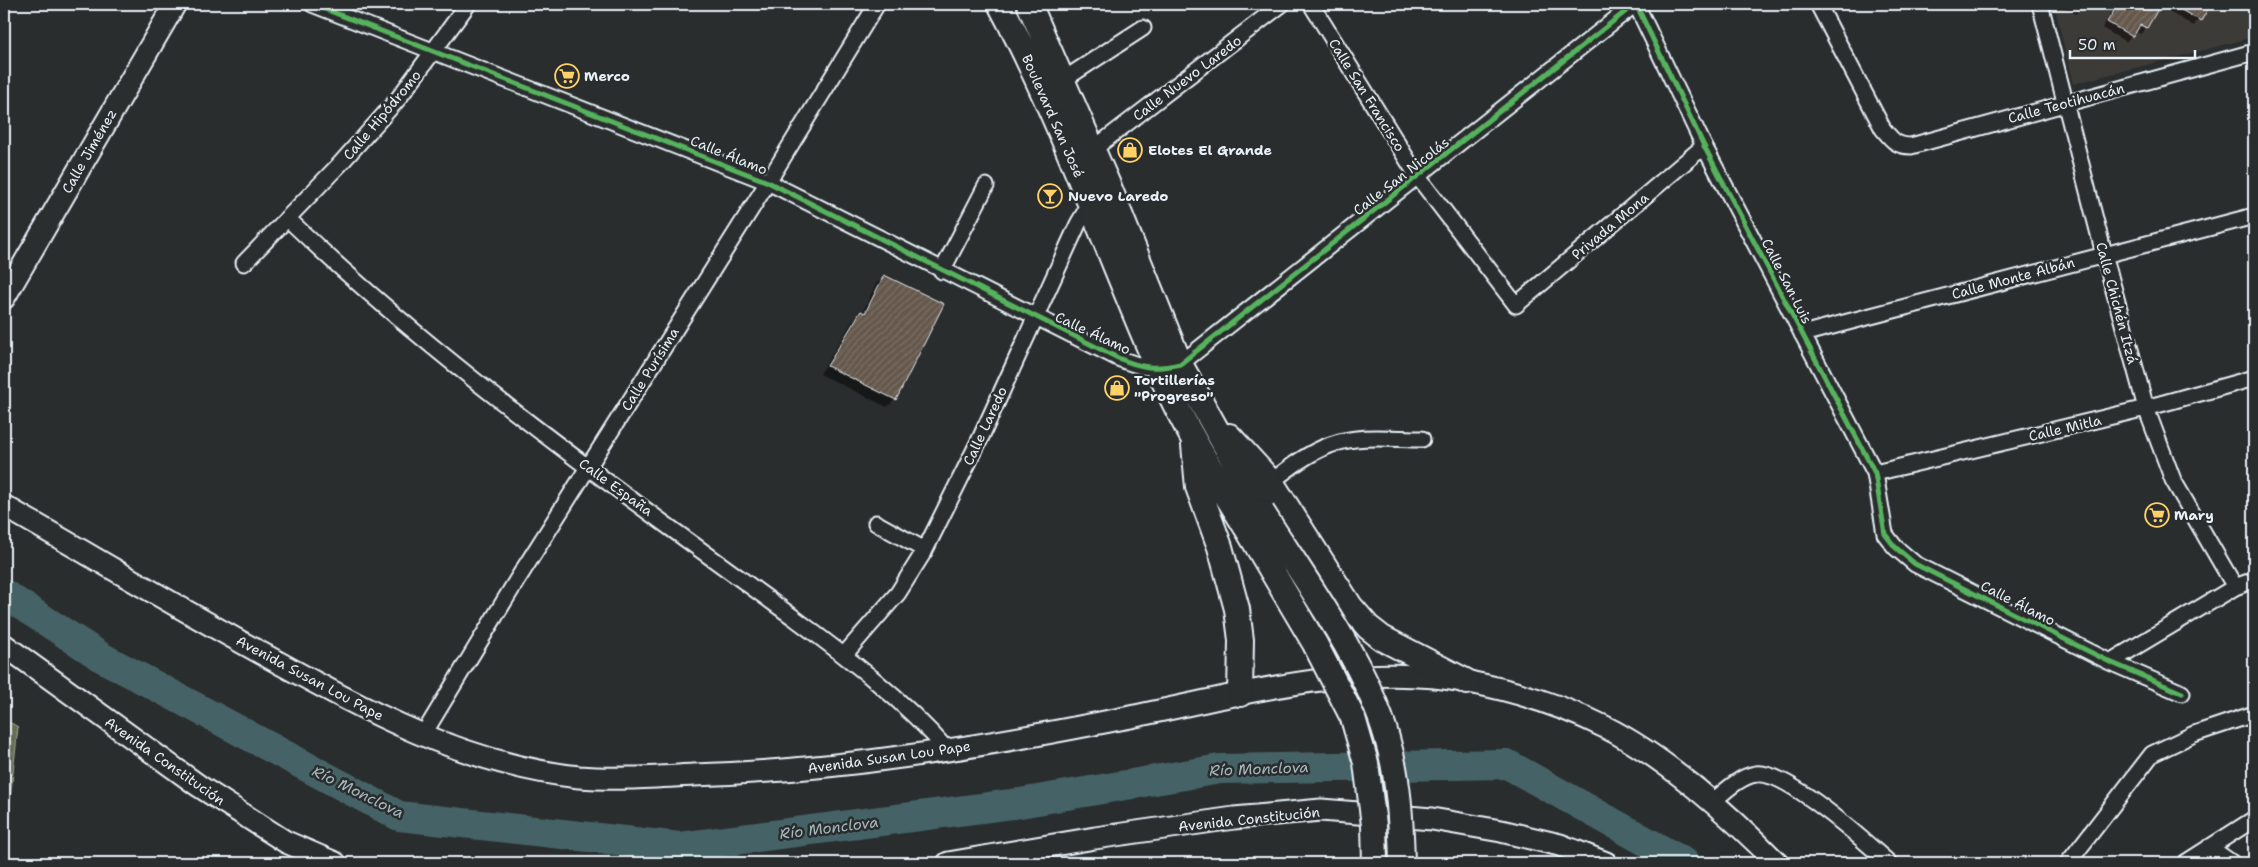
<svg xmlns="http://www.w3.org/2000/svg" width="2258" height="867" viewBox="0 0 2258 867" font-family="'Shantell Sans',sans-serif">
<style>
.built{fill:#3c3a37}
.park{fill:url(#park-dots);stroke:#a6aea5}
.shadow{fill:#0007}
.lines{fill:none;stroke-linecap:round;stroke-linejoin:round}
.river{stroke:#456366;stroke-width:30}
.building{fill:url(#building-hatch);stroke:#e8f1f8}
.street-casing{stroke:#e8f1f8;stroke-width:19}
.secondary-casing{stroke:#e8f1f8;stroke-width:25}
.primary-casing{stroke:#e8f1f8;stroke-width:28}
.street{stroke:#2a2d2e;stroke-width:15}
.secondary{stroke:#2a2d2e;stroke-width:21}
.primary{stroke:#2a2d2e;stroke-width:24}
.primary-bridge-casing{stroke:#e8f1f8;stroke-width:28;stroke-linecap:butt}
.primary-bridge{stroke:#2a2d2e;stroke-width:24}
.cycleway-casing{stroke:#2a2d2e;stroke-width:8}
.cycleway{stroke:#56b35d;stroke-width:5}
.labels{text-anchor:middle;stroke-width:5;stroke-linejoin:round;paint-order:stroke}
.poi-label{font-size:14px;font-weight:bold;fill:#e8f1f8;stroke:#2a2d2e;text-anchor:start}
.street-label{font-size:14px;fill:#e8f1f8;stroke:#2a2d2e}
.water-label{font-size:15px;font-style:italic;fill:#a7b8be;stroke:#2a2d2e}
</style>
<defs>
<pattern id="park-dots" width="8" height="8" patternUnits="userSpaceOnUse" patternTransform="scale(1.25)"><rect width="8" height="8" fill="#656c52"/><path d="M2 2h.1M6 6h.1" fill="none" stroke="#7b816c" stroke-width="1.8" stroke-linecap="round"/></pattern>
<pattern id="building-hatch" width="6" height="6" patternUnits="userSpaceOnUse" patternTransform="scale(1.25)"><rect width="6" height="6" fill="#65584c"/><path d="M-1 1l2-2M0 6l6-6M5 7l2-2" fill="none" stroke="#7b7067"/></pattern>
</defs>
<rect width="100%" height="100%" fill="#2a2d2e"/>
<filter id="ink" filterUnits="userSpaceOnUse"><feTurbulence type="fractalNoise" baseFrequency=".02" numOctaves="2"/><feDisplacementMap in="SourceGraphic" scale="10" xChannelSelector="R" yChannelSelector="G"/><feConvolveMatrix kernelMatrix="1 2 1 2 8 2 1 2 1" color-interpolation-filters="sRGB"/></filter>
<g filter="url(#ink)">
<path class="built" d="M2054,4H2254V37L2073,84Z"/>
<path class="park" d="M4,719L18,727L4,855Z"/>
<path class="shadow" d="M2057,4H2084L2076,14Z
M2116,4H2159L2146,28L2140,34L2135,31L2126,42L2102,28Z
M2173,4H2209L2194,26L2169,12Z
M884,276L895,399L887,407L820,374L853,320L862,313L876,284Z"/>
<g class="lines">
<path class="river" d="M4,594L103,658L399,816L680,847L1020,803L1220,769L1507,764L1685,863"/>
</g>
<path class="building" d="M2118,4H2161L2147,28L2140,25L2133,37L2107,22Z
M2175,4H2211L2201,21L2174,6Z
M884,275L944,304L896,400L827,366L861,311L865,313Z"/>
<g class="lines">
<g class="street-casing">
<path id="street" d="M312,4L768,182L1118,358C1142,368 1154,370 1180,364L1635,4
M1311,4L1418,177L1516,305L1704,146
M1636,4L1704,146L1875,473L1885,534L1895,547L1915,564L2110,662L2182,693
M1818,4L1883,129C1892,140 1896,146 1911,146L2254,52
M2040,4L2104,254L2146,408L2173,480L2235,587
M1063,80L1143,28
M1087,154L1282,4
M287,218C405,331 537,431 669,527C711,557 752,587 793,617C848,658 903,699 948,751
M244,263L340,164L398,99L468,4
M942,271L986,186
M1802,334L2254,216
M1875,473L2146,408L2254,378
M1271,482C1289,468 1308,453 1330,445C1358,434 1393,439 1422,439
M876,523L925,550
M844,655L898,593L925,550L980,439L1078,224L1092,200
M2110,662L2235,587L2254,580
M423,735L517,580L768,182L877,4
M1711,803C1723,793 1740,776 1756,774C1787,770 1865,842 1889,863
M2209,847L2232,863
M2068,863L2152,754L2194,734L2254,714
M2185,863L2254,819"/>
</g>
<g class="secondary-casing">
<path id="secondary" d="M4,298L175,4
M4,506C90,555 175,606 261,653C361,708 463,765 579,777C617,780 656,777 694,775C838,771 979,747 1120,719C1233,697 1353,660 1469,682C1515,691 1563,706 1605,727C1665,757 1730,815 1777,863
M4,645L199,786L286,842L335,863
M948,863L1095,838L1234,818L1321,810L1432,819L1501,831L1560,845L1606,863"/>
</g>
<g class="primary-casing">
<path id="primary" d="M1000,4C1062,121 1105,247 1158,368C1182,423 1214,476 1246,527
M1029,4L1109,187L1180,364L1262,512
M1229,436L1271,482L1350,606L1368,627L1382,638L1467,682
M1194,445L1198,487L1220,547L1237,609L1241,640L1240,694"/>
</g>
<use href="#street" class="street"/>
<use href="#secondary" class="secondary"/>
<use href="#primary" class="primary"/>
<g class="primary-bridge-casing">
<path id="primary-bridge" d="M1262,512C1305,580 1365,661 1387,738C1399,779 1401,822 1402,863
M1246,527L1315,644L1353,718L1366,763L1374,825L1375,863"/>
</g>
<use href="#primary-bridge" class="primary-bridge"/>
<g class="cycleway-casing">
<path id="cycleway" d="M312,4L768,182L1118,358C1142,368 1154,370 1180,364L1635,4
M1636,4L1704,146L1875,473L1885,534L1895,547L1915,564L2110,662L2182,693"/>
</g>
<use href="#cycleway" class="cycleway"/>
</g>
</g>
<defs>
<g id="supermarket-ring" transform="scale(1.25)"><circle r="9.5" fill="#2a2d2e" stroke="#ffd166" stroke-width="1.5"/><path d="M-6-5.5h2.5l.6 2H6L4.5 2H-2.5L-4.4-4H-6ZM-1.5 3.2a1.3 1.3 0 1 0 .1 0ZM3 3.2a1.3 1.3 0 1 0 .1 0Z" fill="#ffd166"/></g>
<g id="shop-ring" transform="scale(1.25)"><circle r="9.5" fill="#2a2d2e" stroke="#ffd166" stroke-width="1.5"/><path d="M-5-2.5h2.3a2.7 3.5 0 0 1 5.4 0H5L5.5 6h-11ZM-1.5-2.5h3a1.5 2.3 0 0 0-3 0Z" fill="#ffd166"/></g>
<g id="bar-ring" transform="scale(1.25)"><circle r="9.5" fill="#2a2d2e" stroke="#ffd166" stroke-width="1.5"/><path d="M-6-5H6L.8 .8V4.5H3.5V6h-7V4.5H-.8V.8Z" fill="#ffd166"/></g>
</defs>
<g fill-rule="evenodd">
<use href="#supermarket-ring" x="567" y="76"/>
<use href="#shop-ring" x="1130" y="150"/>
<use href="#bar-ring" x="1050" y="196"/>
<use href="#shop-ring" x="1117" y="388"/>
<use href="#supermarket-ring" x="2157" y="515"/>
</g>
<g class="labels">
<g class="poi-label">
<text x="584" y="81">Merco</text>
<text x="1148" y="155">Elotes El Grande</text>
<text x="1068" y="201">Nuevo Laredo</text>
<text x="1134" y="385">Tortillerías<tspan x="1134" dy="16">"Progreso"</tspan></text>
<text x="2174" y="520">Mary</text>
</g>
<g class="street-label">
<text transform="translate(1187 78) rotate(-37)" y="5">Calle Nuevo Laredo</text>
<text transform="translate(1367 95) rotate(58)" y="5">Calle San Francisco</text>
<text transform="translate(2066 103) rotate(-15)" y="5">Calle Teotihuacán</text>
<text transform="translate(382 115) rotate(-50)" y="5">Calle Hipódromo</text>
<text transform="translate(1053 116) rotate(66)" y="5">Boulevard San José</text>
<text transform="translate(89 151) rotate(-60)" y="5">Calle Jiménez</text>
<text transform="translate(729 155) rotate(22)" y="5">Calle Álamo</text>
<text transform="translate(1401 176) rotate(-38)" y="5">Calle San Nicolás</text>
<text transform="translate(1610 226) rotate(-40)" y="5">Privada Mona</text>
<text transform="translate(2013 278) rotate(-15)" y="5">Calle Monte Albán</text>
<text transform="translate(1787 281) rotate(63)" y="5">Calle San Luis</text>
<text transform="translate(2117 303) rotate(75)" y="5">Calle Chichén Itzá</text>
<text transform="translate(1093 333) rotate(25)" y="5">Calle Álamo</text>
<text transform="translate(650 369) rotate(-58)" y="5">Calle Purísima</text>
<text transform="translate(985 426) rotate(-65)" y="5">Calle Laredo</text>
<text transform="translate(2065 428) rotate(-13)" y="5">Calle Mitla</text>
<text transform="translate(616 487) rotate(36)" y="5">Calle España</text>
<text transform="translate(2018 603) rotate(27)" y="5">Calle Álamo</text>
<text transform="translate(310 678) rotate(28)" y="5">Avenida Susan Lou Pape</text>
<text transform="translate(889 757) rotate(-8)" y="5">Avenida Susan Lou Pape</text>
<text transform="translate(165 761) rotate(35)" y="5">Avenida Constitución</text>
<text transform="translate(1249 819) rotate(-6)" y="5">Avenida Constitución</text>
</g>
<g class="water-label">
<text transform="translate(1259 769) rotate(-2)" y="5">Río Monclova</text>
<text transform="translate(358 792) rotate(26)" y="5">Río Monclova</text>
<text transform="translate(829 828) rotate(-7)" y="5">Río Monclova</text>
</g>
</g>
<rect width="2258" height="867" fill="none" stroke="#2a2d2e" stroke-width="20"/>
<rect x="10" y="10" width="2238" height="847" fill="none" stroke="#e8f1f8" stroke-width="2" filter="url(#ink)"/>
<path d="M2070 50v8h125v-8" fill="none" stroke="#e8f1f8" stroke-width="2.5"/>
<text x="2078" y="50" font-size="15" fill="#e8f1f8" stroke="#2a2d2e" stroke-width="4" paint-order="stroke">50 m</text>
</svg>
